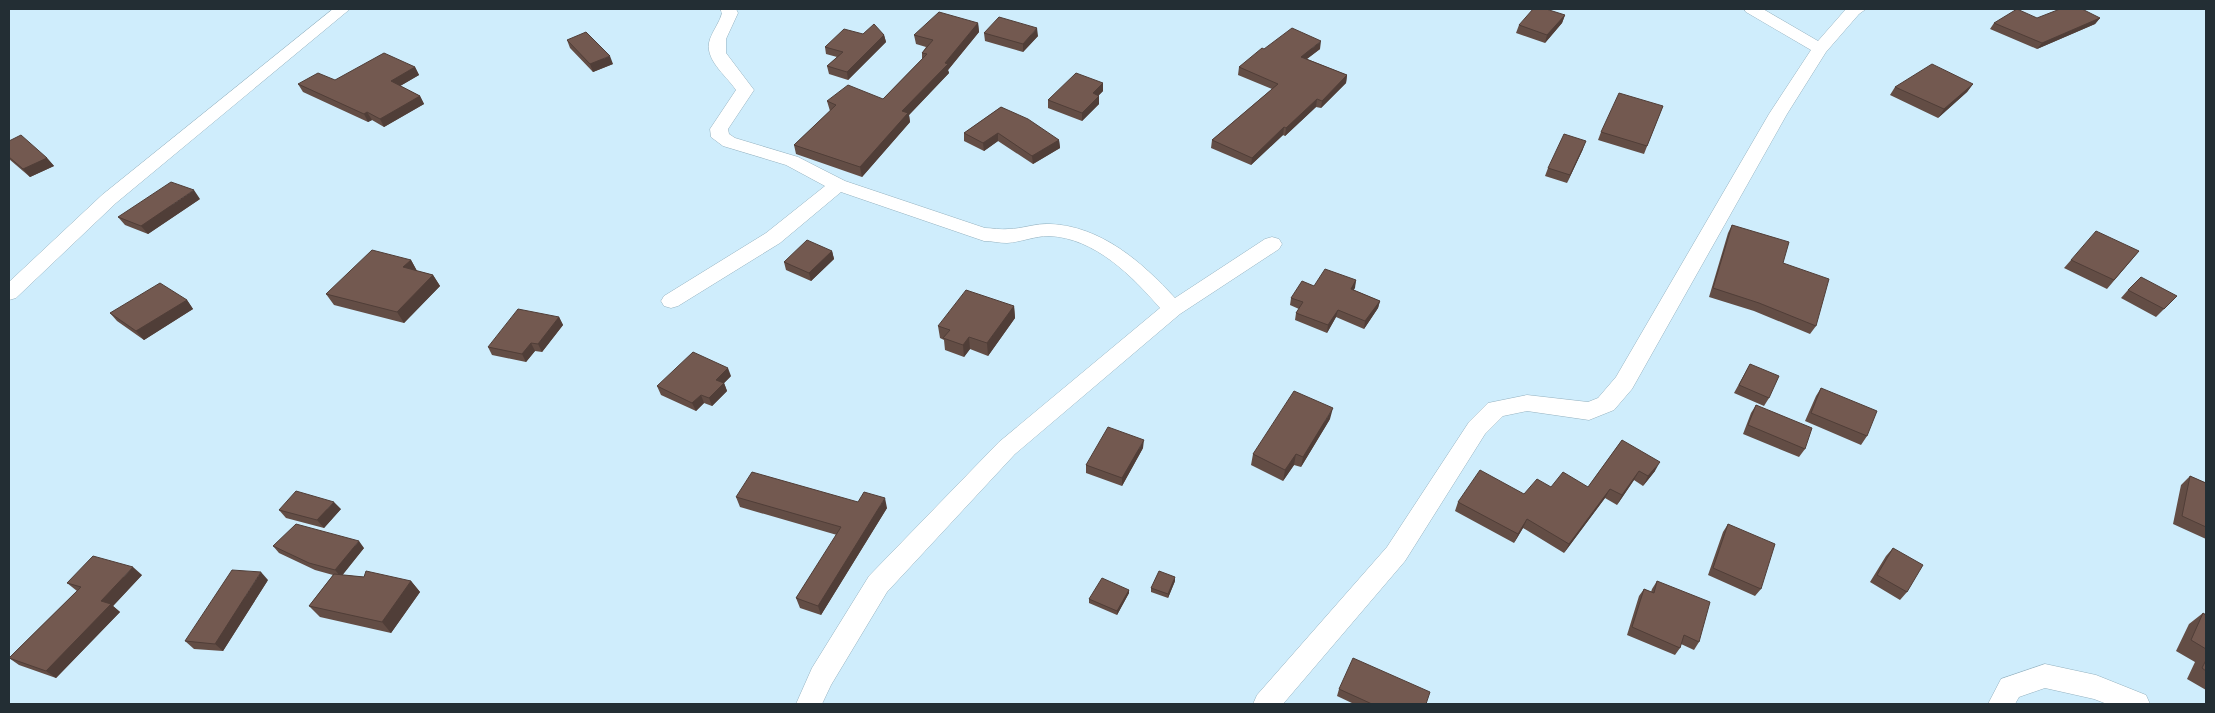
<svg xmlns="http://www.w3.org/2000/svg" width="2215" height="713" viewBox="0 0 2215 713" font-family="'PT Serif',serif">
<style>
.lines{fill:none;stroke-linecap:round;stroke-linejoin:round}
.minor-casing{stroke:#95b2c0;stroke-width:1}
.minor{fill:#fff;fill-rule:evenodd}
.wall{fill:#634d45}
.shaded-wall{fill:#503e38}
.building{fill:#735950;stroke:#503e38}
</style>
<rect width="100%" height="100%" fill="#cfedfc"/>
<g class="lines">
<g class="minor-casing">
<path id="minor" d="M333,9H350L116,203L16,298L9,300V282L102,195Z
M720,9H736L738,13L726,39V53L754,90L728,129L729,134L735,138L798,157L845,181L985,228C993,228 1000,230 1008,229C1022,229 1036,223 1050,224C1101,226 1142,262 1175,298L1265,239L1272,237L1279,239L1282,244L1279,249L1180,314L1015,454L887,592L831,685L822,704H796L812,668L869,576L999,442L1160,308C1132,276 1095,238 1049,236C1035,236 1021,242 1007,243C999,243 992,241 984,241L841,192L780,243L678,306L671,308L664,306L661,301L664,296L766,233L825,186L786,165L723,146L711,137L710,129L736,90C726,75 703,59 710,39C713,30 720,22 722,13Z
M1744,9H1763L1818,41L1846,9H1866L1859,14L1826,52L1787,114L1632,389L1614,410L1589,420L1527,411L1503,416L1485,434L1405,561L1283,704H1253L1257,695L1387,547L1469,422L1488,403L1527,395L1588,402L1598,398L1616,377L1769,114L1811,50L1746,12Z
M2045,664L2096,675L2146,695L2150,704H2107L2094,699L2045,688L2019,697L2015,704H1988L2001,679Z"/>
</g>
<use href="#minor" class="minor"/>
</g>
<path class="wall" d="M1565,15L1562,23L1545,43L1516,33L1519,25Z
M2100,18L2095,24L2037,49L1990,29L1994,23Z
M978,23L979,32L948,70L949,73L909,115L910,122L862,177L796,154L794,145L830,111L827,101L883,99L922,59V53L926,47L916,44L914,35Z
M984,33L1038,36L1023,52L985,41Z
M863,34L884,35L886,42L848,80L829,74L827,66L837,57L826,54L825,47Z
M567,40L613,64L593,72L570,48Z
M1264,49H1320L1307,59L1347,75L1346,83L1321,108L1316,107L1285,136L1283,135L1251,165L1211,148L1212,140L1272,89L1238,75L1239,67Z
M415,67L419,75L400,86L420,96L424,104L384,127L372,120L368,122L303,92L298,84L335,80Z
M1103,83V91L1099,95V104L1082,121L1048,108V100Z
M1973,84L1967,92L1938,118L1890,95L1895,87Z
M1663,106L1644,154L1598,140L1601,132Z
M1001,107L1059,140L1060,148L1033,164L998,141L984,151L964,141V133Z
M9,141L47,158L54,166L30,177L9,159Z
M1583,149L1567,183L1545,176L1548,168Z
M200,199L148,234L125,225L118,217Z
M1732,225L1783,263L1816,326L1810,334L1754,311L1709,297L1728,233Z
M832,251L834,259L811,281L786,270L784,262Z
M2139,251L2107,289L2064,268L2071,260Z
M411,260L417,271L433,275L440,286L404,323L334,305L326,294Z
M1356,280L1354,290L1380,301L1378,308L1364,329L1336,317L1327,333L1295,320L1296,313L1299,309L1290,305L1291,298L1314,286Z
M2128,290L2177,296L2156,317L2121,298Z
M187,300L193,309L144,340L117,321L110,313Z
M1014,306L1015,318L988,356L970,349L964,357L945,350L944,340L940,338L938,326Z
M559,317L563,325L542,352L535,351L526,362L492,355L488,347Z
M1750,364L1769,398L1764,406L1734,393Z
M731,376L724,383L727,391L712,406L704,403L696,411L661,395L657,386Z
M1821,388L1867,436L1861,445L1805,421L1816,396Z
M1756,405L1805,449L1799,457L1743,434L1751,413Z
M1330,419L1301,467L1294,465L1283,481L1251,465L1253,454Z
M1622,440L1655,471L1643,486L1634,480L1617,505L1605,498L1564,553L1523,528L1514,543L1455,511L1458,502L1524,494L1588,487Z
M1143,448L1122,486L1086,473V465Z
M2190,476L2206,483V539L2173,524L2181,485Z
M736,497L858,502L887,508L821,615L800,608L796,598L837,535L740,507Z
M341,509L324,528L286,518L279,510Z
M1728,524L1761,589L1755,596L1708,575L1723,532Z
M273,546L364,548L342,575L411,581L420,592L391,633L320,617L309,606L333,575L315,570L279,553Z
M1893,548L1907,592L1900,600L1870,582L1886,556Z
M142,575L113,606L120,612L56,678L19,665L9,658L77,591L67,583Z
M268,580L223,651L194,649L185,641Z
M1175,581L1168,598L1151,592V588Z
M1657,581L1699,642L1694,650L1681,644L1680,648L1675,655L1627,635L1639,596L1644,589L1651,592L1652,589Z
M1129,590V593L1117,615L1089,603V599Z
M2203,613L2206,615V690L2187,679L2195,662L2176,651L2189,624Z
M1339,689L1426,704H1354L1337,696Z"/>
<path class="shaded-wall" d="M1565,15L1562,23L1545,43L1547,35Z
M2100,18L2095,24L2037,49L2042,43Z
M978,23L979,32L948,70L949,73L909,115L910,122L862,177L860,167L902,111L945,63Z
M1037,28L1038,36L1023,52V44Z
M884,35L886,42L848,80L847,72Z
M1321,41L1320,49L1300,64L1301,57Z
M610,56L613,64L593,72L590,64Z
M415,67L419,75L395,89L391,81Z
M1347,75L1346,83L1321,108L1322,101Z
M1103,83V91L1093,101V93Z
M1973,84L1967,92L1938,118L1944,109Z
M420,96L424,104L384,127L380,119Z
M1099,96V104L1082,121V113Z
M1317,99L1316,107L1285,136L1286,128Z
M367,112L372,120L368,122L364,114Z
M1284,127L1283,135L1251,165L1252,158Z
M998,133V141L984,151L983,143Z
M1059,140L1060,148L1033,164L1032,156Z
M1586,141L1583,149L1567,183L1570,175Z
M47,158L54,166L30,177L23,169Z
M194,190L200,199L148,234L141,226Z
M832,251L834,259L811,281L809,273Z
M411,260L417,271L410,278L403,267Z
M433,275L440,286L404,323L397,312Z
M1356,280L1355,288L1349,296L1351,289Z
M187,300L193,309L144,340L136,331Z
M1380,301L1378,308L1364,329L1365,321Z
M1014,306L1015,318L988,356L987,343Z
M1338,310L1336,317L1327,333L1328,325Z
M559,317L563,325L542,352L538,344Z
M969,337L970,349L964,357L963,345Z
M531,343L535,351L526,362L522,354Z
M728,368L731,376L719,388L716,380Z
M724,383L727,391L712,406L709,398Z
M701,395L704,403L696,411L692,403Z
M1333,408L1330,419L1301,467L1303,457Z
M1144,440L1143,448L1122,486V478Z
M1296,454L1294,465L1283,481L1285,470Z
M1660,462L1655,471L1643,486L1648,476Z
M1639,471L1634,480L1617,505L1622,495Z
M1610,489L1605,498L1564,553L1569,544Z
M885,498L887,508L821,615L818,606Z
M334,502L341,509L324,528L317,520Z
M1527,519L1523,528L1514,543L1518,534Z
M359,541L364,548L341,577L335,570Z
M133,567L142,575L113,606L120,612L56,678L46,671L101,601Z
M261,572L268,580L223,651L215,644Z
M1175,577V581L1168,598V594Z
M411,581L420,592L391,633L382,622Z
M1129,590V593L1117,615V611Z"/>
<path class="building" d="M1533,9H1546L1565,15L1547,35L1519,25Z
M2017,9L2037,18L2060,9H2082L2100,18L2042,43L1994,23Z
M939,12L978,23L945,63L948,64L902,111L908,113L860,167L794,145L836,105L827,101L848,85L883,99L927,54L922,53L933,40L914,35Z
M999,17L1037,28L1023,44L984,33Z
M874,24L884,35L847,72L827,66L843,52L825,47L844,29L863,34Z
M1292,28L1321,41L1301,57L1347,75L1322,101L1317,99L1286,128L1284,127L1252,158L1212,140L1278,84L1239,67L1262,48L1264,49Z
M586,32L610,56L590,64L567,40Z
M384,53L415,67L391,81L420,96L380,119L367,112L364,114L298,84L318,73L335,80Z
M1932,64L1973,84L1944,109L1895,87Z
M1076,73L1103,83L1093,93L1099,96L1082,113L1048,100Z
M1619,93L1663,106L1647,146L1601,132Z
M1001,107L1028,119L1059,140L1032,156L998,133L983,143L964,133Z
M1564,134L1586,141L1570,175L1548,168Z
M21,135L47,158L23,169L9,157V141Z
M171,182L194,190L141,226L118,217Z
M1732,225L1789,242L1783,263L1829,279L1816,326L1759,303L1713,288Z
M2096,231L2139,251L2114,280L2071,260Z
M807,240L832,251L809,273L784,262Z
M372,250L411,260L403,267L433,275L397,312L326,294Z
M1325,269L1356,280L1351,289L1380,301L1365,321L1338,310L1328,325L1296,313L1303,302L1291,298L1302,281L1314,286Z
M2141,277L2177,296L2164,309L2128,290Z
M160,283L187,300L136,331L110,313Z
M966,290L1014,306L987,343L969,337L963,345L943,338L950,330L938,326Z
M518,309L559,317L538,344L531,343L522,354L488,347Z
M693,352L728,368L716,380L724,383L709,398L701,395L692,403L657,386Z
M1750,364L1779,376L1769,398L1739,385Z
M1821,388L1877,411L1867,436L1811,413Z
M1294,391L1333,408L1303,457L1296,454L1285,470L1253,454Z
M1756,405L1812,428L1805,449L1748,425Z
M1108,427L1144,440L1122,478L1086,465Z
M1622,440L1660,462L1648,476L1639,471L1622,495L1610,489L1569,544L1527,519L1518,534L1458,502L1480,470L1524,494L1537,479L1551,487L1563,472L1588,487Z
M752,472L858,502L864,492L885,498L818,606L796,598L841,527L736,497Z
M2190,476L2206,483V527L2182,516Z
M296,491L334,502L317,520L279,510Z
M296,524L359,541L335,570L309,563L273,546Z
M1728,524L1775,544L1761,589L1713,568Z
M1893,548L1923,565L1907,592L1877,575Z
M93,556L133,567L101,601L111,604L46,671L9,658L81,587L67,583Z
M232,570L261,572L215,644L185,641Z
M366,571L411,581L382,622L309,606L334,574L364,577Z
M1159,571L1175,577L1168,594L1151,588Z
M1102,578L1129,590L1117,611L1089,599Z
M1657,581L1710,602L1699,642L1684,635L1680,648L1632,627L1644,589L1654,593Z
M2203,613L2206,615V649L2191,640Z
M1353,658L1430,692L1426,704H1372L1339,689Z
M2206,660V671L2202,668Z"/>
<rect width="2215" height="713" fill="none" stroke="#232e34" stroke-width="20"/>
</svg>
